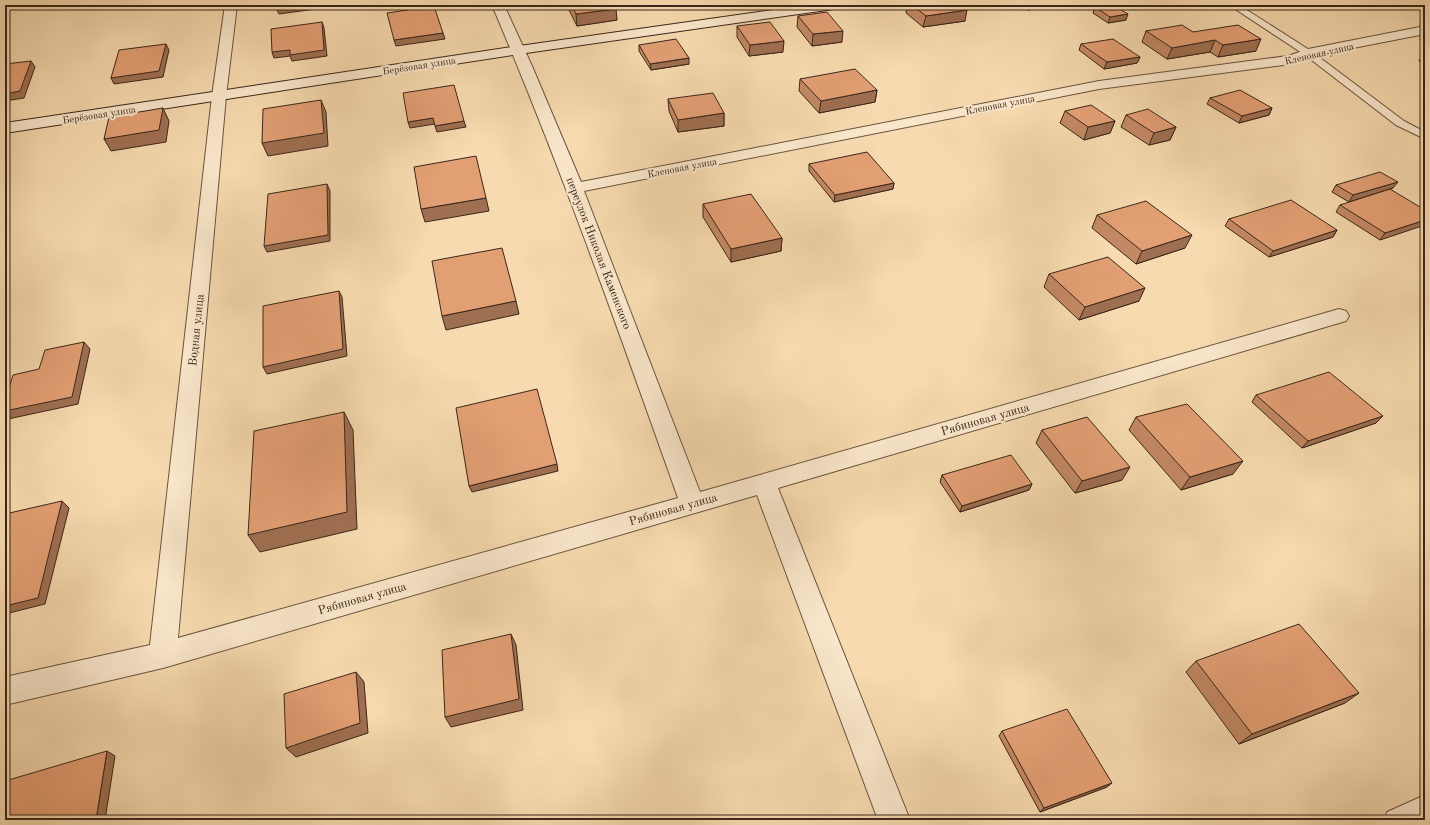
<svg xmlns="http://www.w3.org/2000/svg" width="1430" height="825" viewBox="0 0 1430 825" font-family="'Old Standard TT',serif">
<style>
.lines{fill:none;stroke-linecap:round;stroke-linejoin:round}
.lane-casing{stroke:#6a533f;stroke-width:2}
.street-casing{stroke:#6a533f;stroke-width:2}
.secondary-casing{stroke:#3b261a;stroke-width:2}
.lane{fill:#fae7cb;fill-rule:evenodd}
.street{fill:#fae7cb;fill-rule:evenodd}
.secondary{fill:#fae7cb;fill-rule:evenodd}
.wall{fill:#c38964;stroke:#3b261a}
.shaded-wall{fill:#9f6f51;stroke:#3b261a}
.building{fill:#e39f74;stroke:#3b261a}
.labels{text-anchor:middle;stroke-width:4;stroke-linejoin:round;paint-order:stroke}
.far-street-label{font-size:10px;fill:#3b261a;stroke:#fae7cb}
.street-label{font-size:12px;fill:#3b261a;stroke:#fae7cb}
</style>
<rect width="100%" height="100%" fill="#f7daaf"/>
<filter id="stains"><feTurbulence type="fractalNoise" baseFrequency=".005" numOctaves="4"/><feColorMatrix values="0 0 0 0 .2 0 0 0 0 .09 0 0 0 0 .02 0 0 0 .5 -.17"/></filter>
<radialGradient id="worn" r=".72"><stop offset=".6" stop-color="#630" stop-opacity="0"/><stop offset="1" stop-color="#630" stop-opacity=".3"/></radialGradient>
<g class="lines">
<g class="lane-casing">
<path id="lane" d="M1229,5H1239L1311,51L1404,121L1425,132V139L1396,125L1305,55Z
M1425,795V817L1419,820H1384L1387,812Z"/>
</g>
<g class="street-casing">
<path id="street" d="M225,5H237L226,96L178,638L678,498C619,332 561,167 492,5H504L532,66L581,182L1099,81L1288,56L1308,49L1425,26V34L1312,56L1291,64L1099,89L584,191L700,492L1339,309L1346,311L1349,316L1346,321L778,488L910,820H878L757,495L163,668L5,705V677L150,645L212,96Z"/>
</g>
<g class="secondary-casing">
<path id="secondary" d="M808,5H840L838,8L834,9L519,54L5,133V123L519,46Z"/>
</g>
<use href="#lane" class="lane"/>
<use href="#street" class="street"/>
<use href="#secondary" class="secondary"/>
</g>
<path class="wall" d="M568,5H614L617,20L577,26L568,8Z
M907,5H961L965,21L923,27L906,13Z
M1021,5H1052L1051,6L1028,10Z
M1341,5H1369L1368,7L1350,9Z
M1095,7L1126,20L1108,23L1093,13Z
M798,16L842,42L812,46L797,27Z
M737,26L783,52L749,56L737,37Z
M1146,31L1193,32L1256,51L1218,57L1210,52L1167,59L1142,42Z
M1081,44L1140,57L1137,63L1104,69L1079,50Z
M639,45L689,64L651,70L639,51Z
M1425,50V64L1419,61L1422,56H1421Z
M800,79L877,90L875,102L819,113L799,91Z
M1210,98L1272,108L1269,115L1239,123L1207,104Z
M668,99L724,113V126L678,132L669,111Z
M1065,111L1115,121L1110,133L1084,140L1060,123Z
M1126,115L1176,127L1170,140L1149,145L1121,127Z
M809,164L894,183L893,189L834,202L809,171Z
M1336,185L1393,188L1349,202L1332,192Z
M703,204L782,238L781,251L731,262L703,217Z
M1340,205L1425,210L1380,240L1336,212Z
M1097,215L1185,248L1136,264L1092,228Z
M1229,219L1337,230L1333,237L1269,257L1225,226Z
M1049,274L1139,301L1079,320L1044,287Z
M1256,395L1383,416L1376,423L1302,448L1252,402Z
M1136,417L1233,474L1181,490L1129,430Z
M1042,430L1122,480L1075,493L1036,443Z
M942,475L1032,484L1029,490L960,512L940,482Z
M1196,661L1345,703L1239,744L1186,672Z
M1002,731L1107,787L1040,812L999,736Z"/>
<path class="shaded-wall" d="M5,5H25L5,7Z
M302,5H323V8L279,14L276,8Z
M699,5H719L699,8Z
M1029,5H1052L1051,6L1028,10Z
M1353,5H1369L1368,7L1350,9Z
M616,9L617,20L577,26L576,14Z
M967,10L965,21L923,27L926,16Z
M1128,14L1126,20L1108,23L1110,17Z
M322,22L324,28L327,56L292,61L290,56L274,58L272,52Z
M843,31L842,42L812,46L813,34Z
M443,33L445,39L396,46L394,40Z
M1261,39L1256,51L1218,57L1223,45Z
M1215,40L1210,52L1167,59L1172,48Z
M784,41L783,52L749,56L750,45Z
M166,44L169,50L163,77L114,84L111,78Z
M1140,57L1137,63L1104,69L1107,62Z
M689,58V64L651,70L650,64Z
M31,61L35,67L24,98L5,101V94Z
M877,90L875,102L819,113L821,101Z
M321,100L326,112L328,146L268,156L262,143Z
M163,108L169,121L166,142L111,151L104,139Z
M1272,108L1269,115L1239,123L1242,116Z
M724,113V126L678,132V120Z
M433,118L435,124L410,128L408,122Z
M464,121L466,127L437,132L435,126Z
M1115,121L1110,133L1084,140L1088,127Z
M1176,127L1170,140L1149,145L1154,133Z
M1398,182L1393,188L1349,202L1353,195Z
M894,183L893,189L834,202L835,195Z
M327,184L330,191V241L267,252L264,246Z
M486,198L489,211L425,222L421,209Z
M1425,220V225L1380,240L1385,233Z
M1337,230L1333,237L1269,257L1273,251Z
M1192,235L1185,248L1136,264L1142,251Z
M782,238L781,251L731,262V249Z
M1145,288L1139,301L1079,320L1085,307Z
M339,291L342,297L347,356L267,374L263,367Z
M516,301L519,314L446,330L442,316Z
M84,342L90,349L78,404L8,419L5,416V411Z
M344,412L353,430L357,529L260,552L248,535Z
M1383,416L1376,423L1302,448L1308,441Z
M1243,461L1233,474L1181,490L1190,477Z
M557,464L558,471L472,492L469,486Z
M1130,467L1122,480L1075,493L1082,481Z
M1032,484L1029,490L960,512L962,506Z
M62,501L69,508L45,604L5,614V606Z
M511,634L516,645L523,710L451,727L445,717Z
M356,672L364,682L368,733L296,757L286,748Z
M1359,693L1345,703L1239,744L1252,734Z
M107,751L115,756L105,820H96Z
M1112,783L1107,787L1040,812L1044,808Z"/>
<path class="building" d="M277,5H302L276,8Z
M571,5H614L616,9L576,14Z
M912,5H961L967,10L926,16Z
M1106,5H1113L1128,14L1110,17L1095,7Z
M434,6L443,33L394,40L387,13Z
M827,12L843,31L813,34L798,16Z
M322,22L324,50L290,55V50L272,52L271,29Z
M770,22L784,41L750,45L737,26Z
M1182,25L1193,32L1238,25L1261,39L1223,45L1215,40L1172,48L1146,31Z
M676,39L689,58L650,64L639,45Z
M1113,39L1140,57L1107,62L1081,44Z
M166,44L159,71L111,78L119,50Z
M31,61L20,91L5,94V64Z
M855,69L877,90L821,101L800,79Z
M454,85L464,121L435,126L433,118L408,122L403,93Z
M1240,90L1272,108L1242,116L1210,98Z
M713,93L724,113L678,120L668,99Z
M321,100L324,133L262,143L263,109Z
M1091,105L1115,121L1088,127L1065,111Z
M163,108L159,130L104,139L109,117Z
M1148,109L1176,127L1154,133L1126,115Z
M867,152L894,183L835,195L809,164Z
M476,156L486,198L421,209L414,167Z
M1380,172L1398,182L1353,195L1336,185Z
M327,184L328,235L264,246L268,194Z
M1390,189L1425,210V220L1385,233L1340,205Z
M751,194L782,238L731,249L703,204Z
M1291,200L1337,230L1273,251L1229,219Z
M1146,201L1192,235L1142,251L1097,215Z
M502,248L516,301L442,316L432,261Z
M1108,257L1145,288L1085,307L1049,274Z
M339,291L343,349L263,367V306Z
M84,342L72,397L5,411V401L13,375L39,369L45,350Z
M1329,372L1383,416L1308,441L1256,395Z
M537,389L557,464L469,486L456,408Z
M1187,404L1243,461L1190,477L1136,417Z
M344,412L347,512L248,535L254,431Z
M1087,417L1130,467L1082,481L1042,430Z
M1011,455L1032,484L962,506L942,475Z
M62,501L38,598L5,606V514Z
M1299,624L1359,693L1252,734L1196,661Z
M511,634L519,699L445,717L442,650Z
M356,672L360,723L286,748L284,694Z
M1067,709L1112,783L1044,808L1002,731Z
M107,751L96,820H5V781Z"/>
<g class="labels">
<g class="far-street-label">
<text transform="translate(1319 53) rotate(-13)" y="4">Кленовая улица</text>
<text transform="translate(419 65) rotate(-9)" y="4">Берёзовая улица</text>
<text transform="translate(1000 104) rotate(-11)" y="4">Кленовая улица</text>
<text transform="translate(99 114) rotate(-9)" y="4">Берёзовая улица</text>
<text transform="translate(682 167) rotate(-11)" y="4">Кленовая улица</text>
</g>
<g class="street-label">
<text transform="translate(599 253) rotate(69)" y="4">переулок Николая Каменского</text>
<text transform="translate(196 330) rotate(-84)" y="4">Водная улица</text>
<text transform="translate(985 419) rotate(-16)" y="4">Рябиновая улица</text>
<text transform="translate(673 509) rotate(-16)" y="4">Рябиновая улица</text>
<text transform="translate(362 598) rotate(-16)" y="4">Рябиновая улица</text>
</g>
</g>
<rect width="1430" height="825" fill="none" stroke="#f7daaf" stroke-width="20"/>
<rect x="6" y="6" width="1418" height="813" fill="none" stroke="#3b261a" stroke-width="2"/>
<rect x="10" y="10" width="1410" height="805" fill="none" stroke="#3b261a"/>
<rect width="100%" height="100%" filter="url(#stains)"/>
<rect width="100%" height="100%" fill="url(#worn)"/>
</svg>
